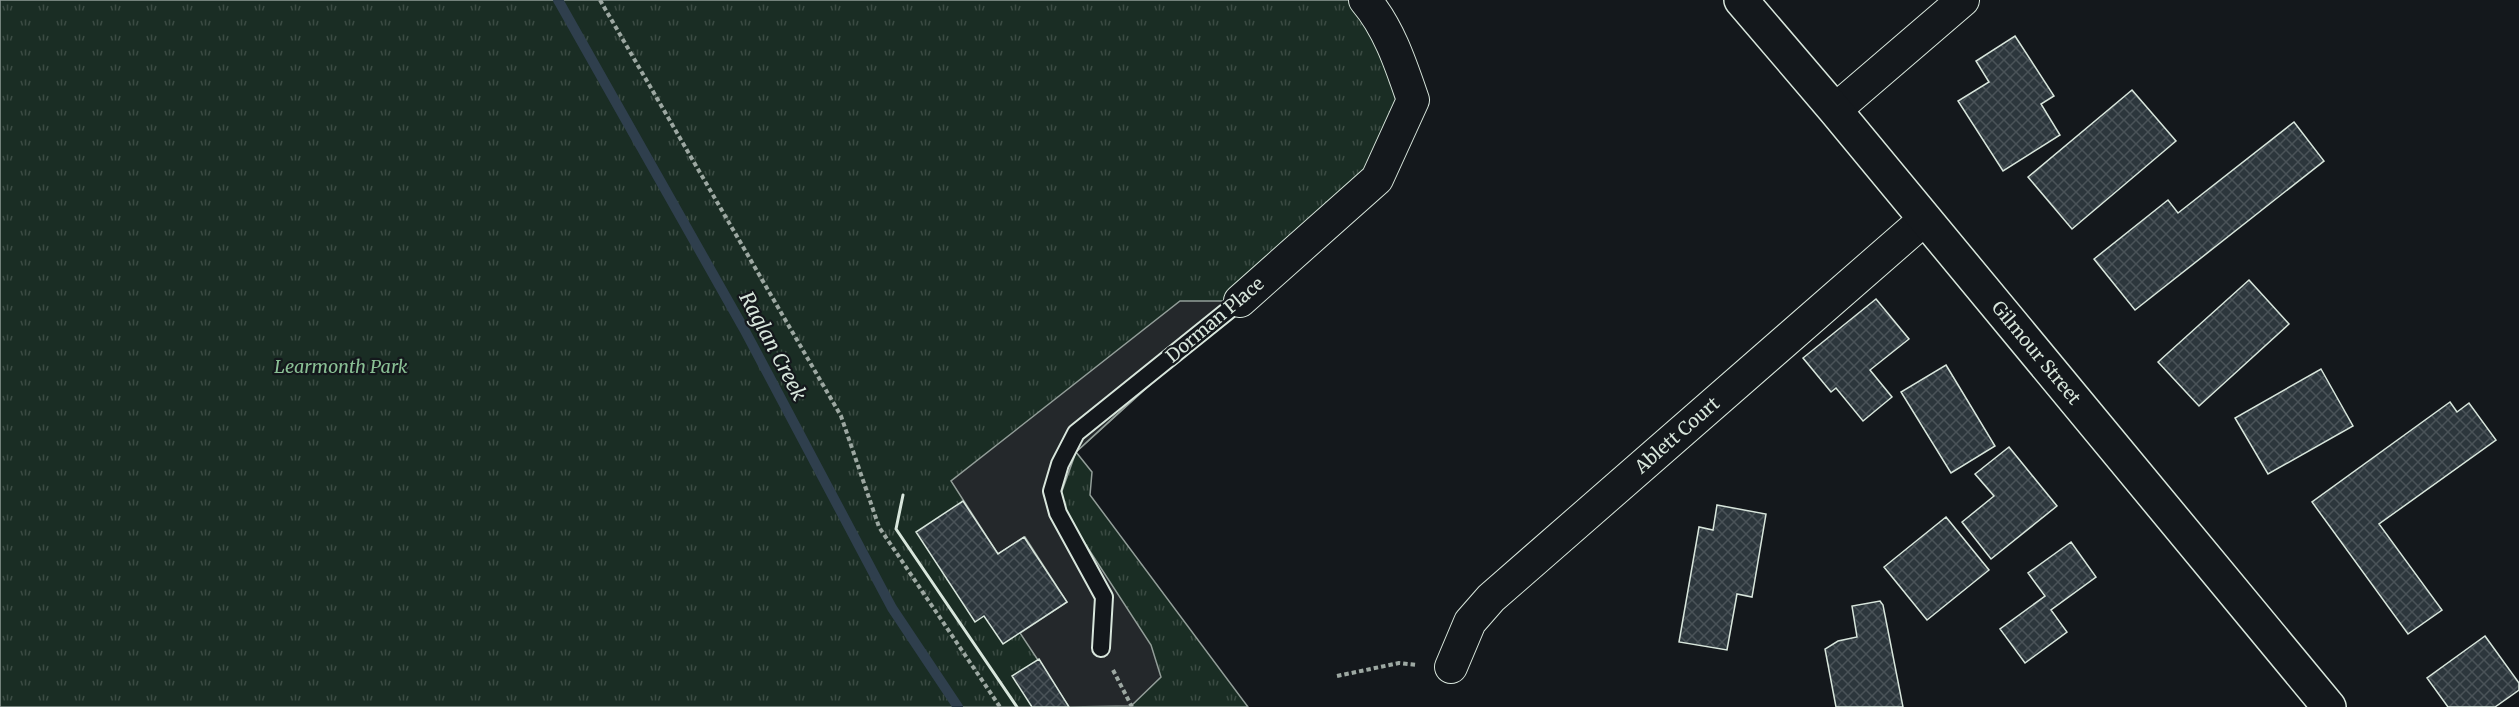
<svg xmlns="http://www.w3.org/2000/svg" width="2519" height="707" viewBox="0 0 2519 707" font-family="Merriweather,serif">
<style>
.grass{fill:url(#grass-tufts);stroke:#939e99;stroke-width:1.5}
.parking{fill:#24282b;stroke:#939e99;stroke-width:1.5}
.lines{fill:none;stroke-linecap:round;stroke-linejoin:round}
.stream{stroke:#2f3f4d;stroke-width:10}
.building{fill:url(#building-cross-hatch);stroke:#d8e6dc;stroke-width:1.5}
.lane-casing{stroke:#d8e6dc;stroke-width:20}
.street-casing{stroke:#d8e6dc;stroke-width:34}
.secondary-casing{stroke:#d8e6dc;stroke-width:36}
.path{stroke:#9da8a2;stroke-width:4;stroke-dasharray:4.5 3;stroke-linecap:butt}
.lane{stroke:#14181c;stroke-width:16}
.street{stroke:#14181c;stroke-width:32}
.secondary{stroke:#14181c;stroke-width:33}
.wall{stroke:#d8e6dc;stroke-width:3}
.labels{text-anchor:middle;stroke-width:4.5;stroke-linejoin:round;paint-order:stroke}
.street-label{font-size:18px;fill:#d8e6dc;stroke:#14181c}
.park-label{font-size:18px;font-style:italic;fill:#8ac095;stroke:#14181c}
.water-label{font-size:20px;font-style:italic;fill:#d8e6dc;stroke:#14181c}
</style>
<defs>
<pattern id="grass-tufts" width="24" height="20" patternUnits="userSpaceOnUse" patternTransform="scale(1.5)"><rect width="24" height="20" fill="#1a2d24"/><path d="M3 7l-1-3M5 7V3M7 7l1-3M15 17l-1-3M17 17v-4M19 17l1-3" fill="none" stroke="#3b4b43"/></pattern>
<pattern id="building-cross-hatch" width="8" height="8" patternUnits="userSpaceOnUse" patternTransform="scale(1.5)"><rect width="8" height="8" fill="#2c363c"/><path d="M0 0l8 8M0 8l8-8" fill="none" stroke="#4a5358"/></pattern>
</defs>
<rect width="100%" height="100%" fill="#14181c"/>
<path class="grass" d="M0,0H1365L1413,100L1377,179L1076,452L1092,472L1090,495L1248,707H0Z"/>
<path class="parking" d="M1180,301H1240L1076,452L1058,502L1151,645L1161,677L1131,706L1069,707L1020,633L1067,602L1025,537L998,554L951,481Z"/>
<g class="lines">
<path class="stream" d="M558,0L744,329L892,608L958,707"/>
</g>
<path class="building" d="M2015,36L2054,96L2041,104L2060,135L2003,171L1958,101L1989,82L1976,61Z
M2132,90L2176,141L2072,229L2028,177Z
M2294,122L2324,161L2135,310L2094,259L2168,200L2178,213Z
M2249,280L2289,324L2199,406L2158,362Z
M1876,299L1909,339L1870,370L1892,397L1863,421L1836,388L1831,392L1803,358Z
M1946,365L1995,446L1951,473L1901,392Z
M2321,369L2353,426L2268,474L2235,418Z
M2450,402L2457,412L2469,403L2496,440L2379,524L2442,610L2408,634L2312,502Z
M2009,447L2057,506L1991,559L1962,522L1994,496L1975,474Z
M963,501L998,554L1024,537L1067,602L1003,644L984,616L975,622L916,532Z
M1717,505L1766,514L1752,597L1737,594L1727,650L1679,642L1699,527L1713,530Z
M1946,517L1989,570L1927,620L1884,567Z
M2071,542L2096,577L2051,610L2067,632L2025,663L2000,629L2045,596L2028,573Z
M1880,601L1883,605L1903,707H1836L1825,649L1838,641L1857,637L1852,606Z
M2485,636L2519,683V690L2495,707H2448L2427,678Z
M1039,659L1069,707H1032L1012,676Z"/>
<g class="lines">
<g class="lane-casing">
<path id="lane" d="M1101,648L1104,597L1058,513L1052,491L1060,464L1076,433L1240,301"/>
</g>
<g class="street-casing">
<g id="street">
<path d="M1835,110L1963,0"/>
<path d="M1240,301L1377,179L1413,100C1401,65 1389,28 1365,0"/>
<path id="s1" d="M1451,667L1470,622L1491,598L1925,219"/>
</g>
</g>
<g class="secondary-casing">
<g id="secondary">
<path id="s2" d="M1741,0L1835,110L2329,707"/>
</g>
</g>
<path class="path" d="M600,0L841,416L879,527L1000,707
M1113,670L1132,707
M1337,676L1399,663L1417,665"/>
<use href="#lane" class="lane"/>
<use href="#street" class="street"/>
<use href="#secondary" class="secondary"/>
<path class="wall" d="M903,495L896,529L1017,707"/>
</g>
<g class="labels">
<g class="street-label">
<text transform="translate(1215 320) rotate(-40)" y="6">Dorman Place</text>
<text dy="6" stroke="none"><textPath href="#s2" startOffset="460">Gilmour Street</textPath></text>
<text dy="6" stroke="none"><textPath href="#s1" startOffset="328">Ablett Court</textPath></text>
</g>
<g class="park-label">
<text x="341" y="373">Learmonth Park</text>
</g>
<g class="water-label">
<text transform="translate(773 346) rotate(62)" y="7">Raglan Creek</text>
</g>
</g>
</svg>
